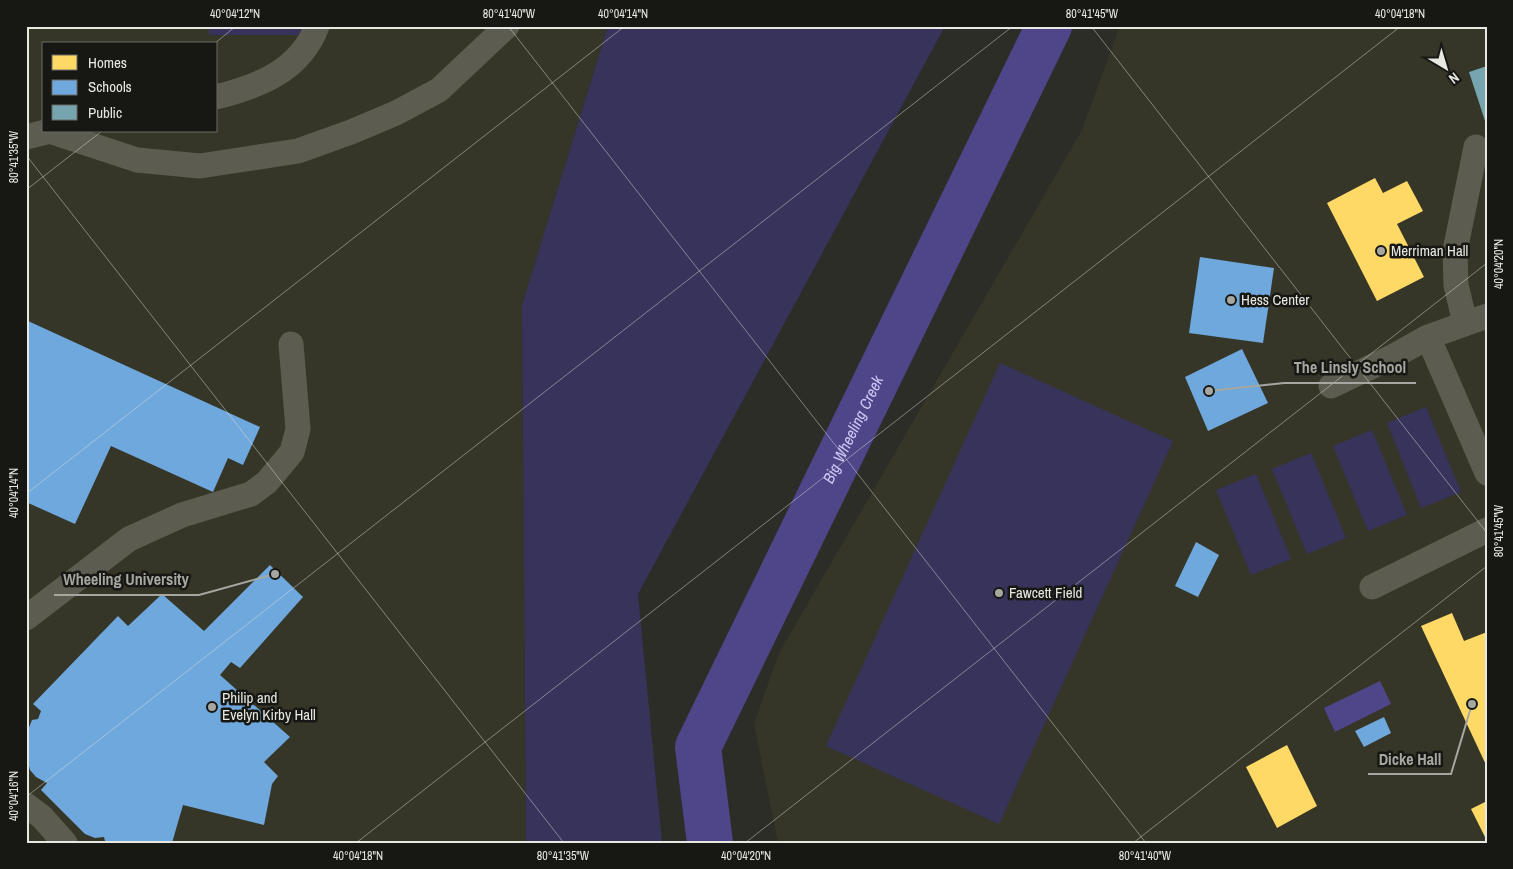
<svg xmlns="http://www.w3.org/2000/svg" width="1513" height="869" viewBox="0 0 1513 869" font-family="'Archivo Narrow',sans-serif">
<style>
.built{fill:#363628;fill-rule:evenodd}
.green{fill:#37335b}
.water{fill:#4f4589}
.homes{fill:#ffd966}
.schools{fill:#6fa8dc}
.public{fill:#76a5af}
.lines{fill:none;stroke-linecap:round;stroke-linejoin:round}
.river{stroke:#4f4589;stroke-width:46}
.minor{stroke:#5d5c50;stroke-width:25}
.ticks{fill:none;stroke:#e7e8e2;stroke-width:1;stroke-opacity:0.45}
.poi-dot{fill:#a6a7a1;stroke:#171713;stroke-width:2}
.labels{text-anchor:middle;stroke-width:5;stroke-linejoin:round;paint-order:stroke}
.poi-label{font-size:15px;fill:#e7e8e2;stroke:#171713;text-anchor:start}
.water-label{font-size:16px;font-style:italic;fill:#cac8f4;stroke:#171713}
.leader{fill:none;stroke:#a6a7a1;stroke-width:2}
.callout-dot{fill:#a6a7a1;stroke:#171713;stroke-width:2}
.callout-label{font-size:16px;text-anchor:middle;font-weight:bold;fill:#a6a7a1;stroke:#171713;stroke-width:5;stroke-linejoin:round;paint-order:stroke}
.neatline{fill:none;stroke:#e7e8e2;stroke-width:2}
.ticks-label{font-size:12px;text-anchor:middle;fill:#e7e8e2}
</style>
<rect width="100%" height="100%" fill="#2d2d28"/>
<path class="built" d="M26,26H608L522,305L526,843H26ZM44,44H216V131H44Z
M1120,26H1487V843H778L754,724L779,653L1082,130Z"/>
<path class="green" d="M209,26H305L306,35H209Z
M608,26H945L638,594L662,843H526L522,305Z
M1000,363L1173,441L999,824L826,746Z
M1426,407L1461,492L1421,508L1387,423Z
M1372,430L1407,515L1368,531L1333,446Z
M1311,453L1346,538L1307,554L1272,469Z
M1256,474L1291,559L1251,575L1216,490Z"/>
<path class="water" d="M1380,681L1391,704L1335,732L1324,708Z"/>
<path class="homes" d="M1375,178L1383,193L1407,181L1423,211L1397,224L1424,277L1377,301L1327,203Z
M1452,613L1464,641L1487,632V767L1421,626Z
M1287,745L1317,806L1277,828L1246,767Z
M1487,801V841L1471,809Z"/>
<path class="schools" d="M1200,257L1274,268L1263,343L1189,333Z
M28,321L260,427L243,465L228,458L213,492L111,446L75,524L26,502V325Z
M1242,349L1268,403L1208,431L1185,377Z
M1196,542L1219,555L1198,597L1175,586Z
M270,565L303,597L240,668L231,662L220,675L290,737L264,762L278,776L272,784L264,825L183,805L172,843L105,841L104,837L95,838L85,834L41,790L47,783L36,777L30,770L26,753V735L32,720L38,719L41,711L33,704L118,616L128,626L162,594L204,631Z
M1384,717L1391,733L1364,747L1355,731Z"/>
<path class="public" d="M1487,66V124H1486L1469,72Z"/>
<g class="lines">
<path class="river" id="s1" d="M710,843L698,747L1049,26"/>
<path class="minor" d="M216,97C259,86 300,71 317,26
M49,131L137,160L200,166L298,151L351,132L396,113L439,90L507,26
M26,137L50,131
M1465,323L1456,285L1455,251L1476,147
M1428,337L1487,473
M1331,386L1394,356L1428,337L1487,316
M1372,587L1487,530
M26,618L129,539L182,515L251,494L267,482L292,452L298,429L291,344
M26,805L42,817L65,843"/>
</g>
<path class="ticks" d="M508,26L1146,843M1091,26L1487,533M214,44L236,26M26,155L564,843M26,190L102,131M26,494L625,26M26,797L1013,26M356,843L1401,26M745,843L1487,263M1133,843L1487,566"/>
<g class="poi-dot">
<circle cx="1381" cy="251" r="5"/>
<circle cx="1231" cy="300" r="5"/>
<circle cx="999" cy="593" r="5"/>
<circle cx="212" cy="707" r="5"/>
</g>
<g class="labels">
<g class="poi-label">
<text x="1391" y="256">Merriman Hall</text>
<text x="1241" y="305">Hess Center</text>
<text x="1009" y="598">Fawcett Field</text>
<text x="222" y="703">Philip and<tspan x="222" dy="17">Evelyn Kirby Hall</tspan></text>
</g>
<g class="water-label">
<text dy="6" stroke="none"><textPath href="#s1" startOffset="450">Big Wheeling Creek</textPath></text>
</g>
</g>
<path class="leader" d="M1209 391L1284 383H1416M275 574L199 595H54M1472 704L1451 774H1368"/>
<g class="callout-dot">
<circle cx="1209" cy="391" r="5"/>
<circle cx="275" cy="574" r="5"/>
<circle cx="1472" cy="704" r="5"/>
</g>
<g class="callout-label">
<text x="1350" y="373">The Linsly School</text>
<text x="126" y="585">Wheeling University</text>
<text x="1410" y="765">Dicke Hall</text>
</g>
<rect width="1513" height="869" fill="none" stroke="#171713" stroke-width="55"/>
<rect x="42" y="42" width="175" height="90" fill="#171713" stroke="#6a6b66"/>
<rect x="52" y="55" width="25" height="15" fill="#ffd966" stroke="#6a6b66"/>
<text x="88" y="68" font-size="15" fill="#e7e8e2">Homes</text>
<rect x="52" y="80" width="25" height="15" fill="#6fa8dc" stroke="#6a6b66"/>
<text x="88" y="92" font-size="15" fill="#e7e8e2">Schools</text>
<rect x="52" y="105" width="25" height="15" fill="#76a5af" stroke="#6a6b66"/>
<text x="88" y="118" font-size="15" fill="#e7e8e2">Public</text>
<g transform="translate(1446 68) rotate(142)" stroke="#171713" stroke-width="4" paint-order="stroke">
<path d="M0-4L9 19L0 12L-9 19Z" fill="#e7e8e2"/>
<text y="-8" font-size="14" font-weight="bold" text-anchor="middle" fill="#e7e8e2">N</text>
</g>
<rect x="28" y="28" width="1458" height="814" class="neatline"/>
<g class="ticks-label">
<text x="235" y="18">40°04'12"N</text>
<text x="509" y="18">80°41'40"W</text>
<text x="623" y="18">40°04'14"N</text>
<text x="1092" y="18">80°41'45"W</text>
<text x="1400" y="18">40°04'18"N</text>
<text transform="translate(14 157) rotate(-90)" y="4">80°41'35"W</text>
<text transform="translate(1499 264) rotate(-90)" y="4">40°04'20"N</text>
<text transform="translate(14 493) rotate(-90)" y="4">40°04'14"N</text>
<text transform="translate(1499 531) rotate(-90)" y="4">80°41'45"W</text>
<text transform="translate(14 796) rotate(-90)" y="4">40°04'16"N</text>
<text x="358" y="860">40°04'18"N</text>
<text x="563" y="860">80°41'35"W</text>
<text x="746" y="860">40°04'20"N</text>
<text x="1145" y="860">80°41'40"W</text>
</g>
</svg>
